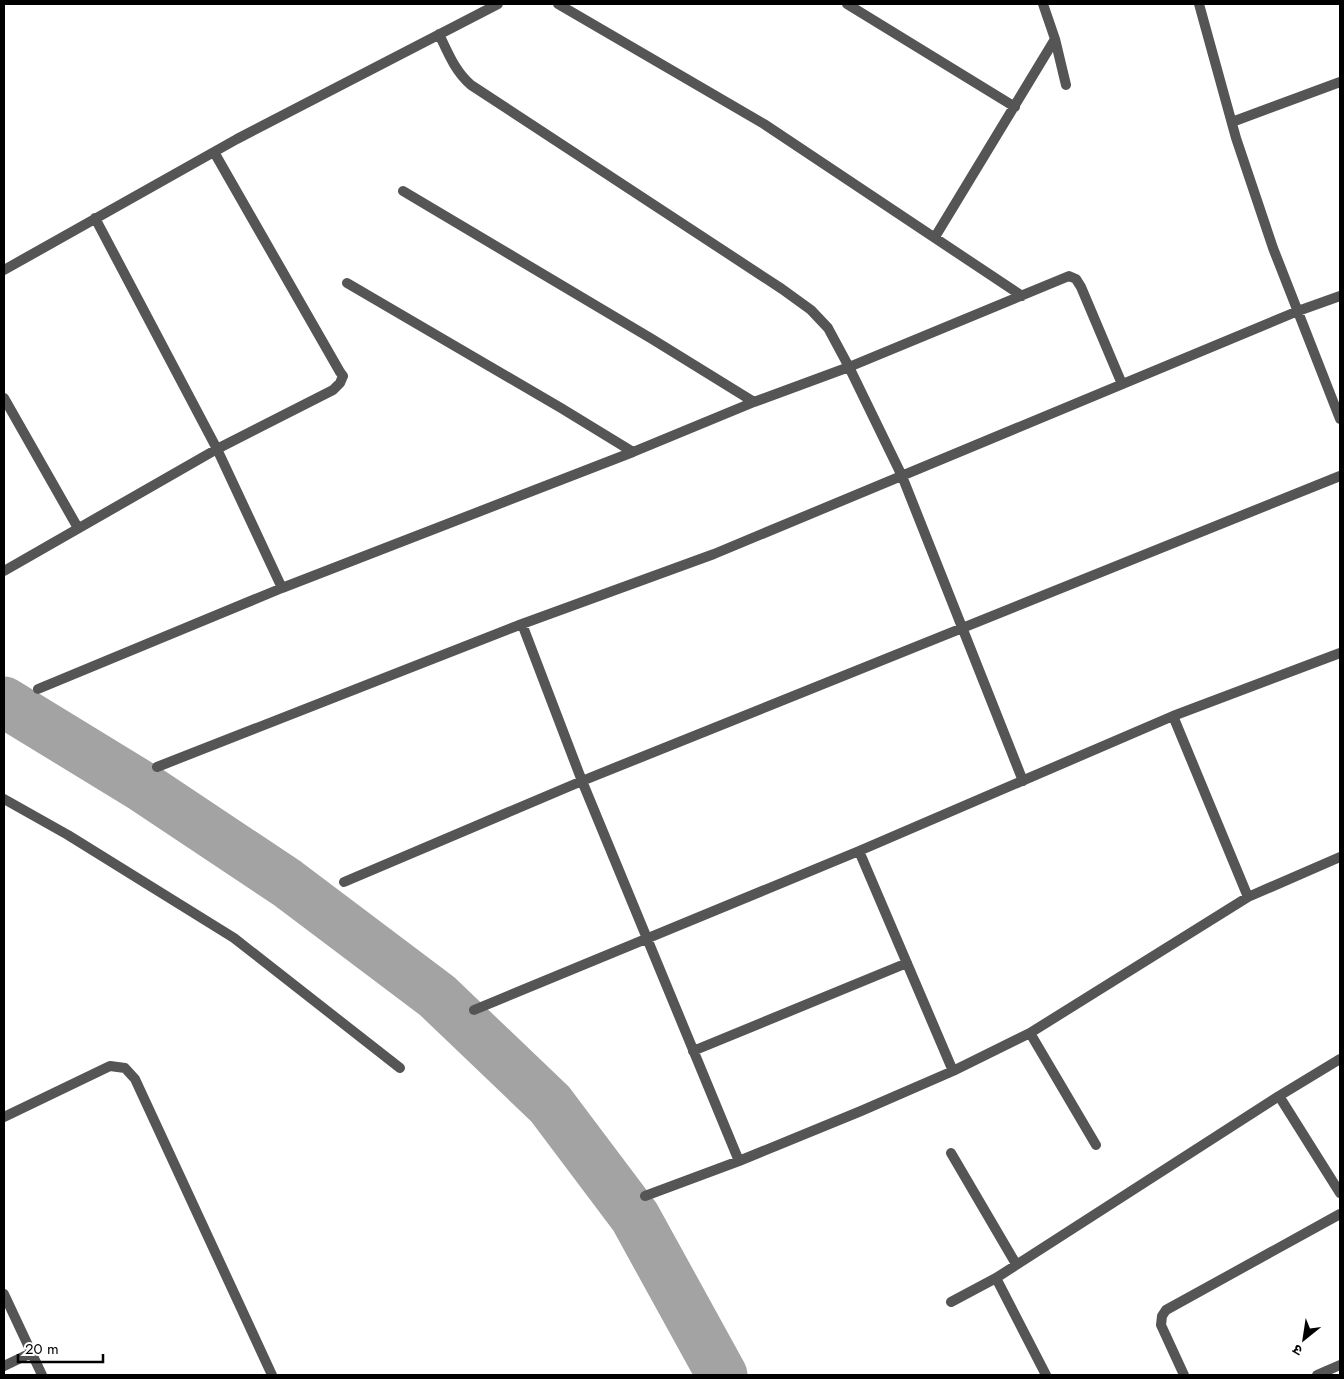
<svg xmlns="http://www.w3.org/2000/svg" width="1344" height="1379" viewBox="0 0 1344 1379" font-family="Jost,'Noto Sans Devanagari',sans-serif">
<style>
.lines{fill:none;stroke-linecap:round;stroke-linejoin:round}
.river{stroke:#a3a3a3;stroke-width:51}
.street{stroke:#555;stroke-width:10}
</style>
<rect width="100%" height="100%" fill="#fff"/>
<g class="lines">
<path class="river" d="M4,702L143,787L287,883L437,996L550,1104L635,1217L722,1375"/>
<path class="street" d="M558,4L764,124L1022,296
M847,4L1015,107
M1043,4L1055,39L1066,85
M1199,4L1236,138L1273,248L1340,419
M439,34C448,53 455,71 471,85L782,289L811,310L828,328L849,367L902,476L1023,781
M1232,122L1340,82
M403,191L652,339L754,402
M95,218L217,449L282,588
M935,237L1055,39
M4,270L237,139L498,4
M347,283L561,408L633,452
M4,398L78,528
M4,571L217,449L333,390L340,383L343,376L340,372L214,152
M522,624L582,781L739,1161
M38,689L282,588L633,452L754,402L849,367L1069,276L1076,279L1081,287L1122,384
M1173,716L1248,897
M157,767L522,624L714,554L1298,311L1340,296
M4,799L68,835L234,938L400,1068
M859,851L953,1071
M344,882L582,781L1340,476
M474,1010L859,851L1173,716L1340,653
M1030,1033L1096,1145
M693,1051L907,963
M1279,1096L1340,1193
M4,1117L110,1066L125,1068L135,1079L272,1375
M951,1153L1016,1264
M645,1196L739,1161L861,1111L953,1071L1030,1033L1248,897L1340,857
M996,1278L1046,1375
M4,1294L42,1375
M951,1302L996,1278L1279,1096L1340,1059
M4,1366L31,1353
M1184,1375L1161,1325L1162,1316L1166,1310L1340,1214
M1317,1375L1340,1365"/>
</g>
<rect width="1344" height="1379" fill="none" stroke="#000000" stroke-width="10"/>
<g transform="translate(1304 1339) rotate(210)" stroke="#ffffff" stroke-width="4" paint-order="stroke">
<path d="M0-4L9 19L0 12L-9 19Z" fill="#000000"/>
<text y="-8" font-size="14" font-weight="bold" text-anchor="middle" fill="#000000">उ</text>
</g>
<path d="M18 1354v8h85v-8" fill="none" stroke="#000000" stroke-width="2.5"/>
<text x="25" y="1354" font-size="15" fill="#000000" stroke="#ffffff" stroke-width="4" paint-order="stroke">20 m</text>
</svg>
